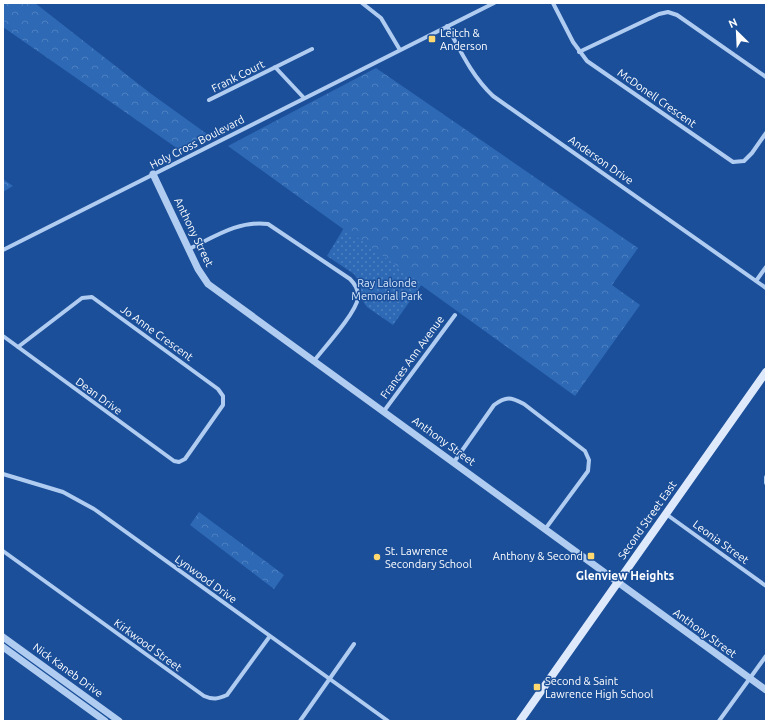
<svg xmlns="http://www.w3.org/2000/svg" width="769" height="724" viewBox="0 0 769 724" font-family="Ubuntu,sans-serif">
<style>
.forest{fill:url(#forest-crowns)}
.park{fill:url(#park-dots)}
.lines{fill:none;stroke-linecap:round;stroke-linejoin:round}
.minor{stroke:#b0ccf1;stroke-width:4}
.tertiary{stroke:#b0ccf1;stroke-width:7}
.secondary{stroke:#deeafc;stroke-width:8}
.poi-dot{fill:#ffd970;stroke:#1b4f99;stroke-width:1.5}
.labels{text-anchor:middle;stroke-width:3;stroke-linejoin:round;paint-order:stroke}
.poi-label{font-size:11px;fill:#fff;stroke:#1b4f99;text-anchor:start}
.street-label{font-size:11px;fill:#fff;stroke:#1b4f99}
.park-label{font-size:11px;fill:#d7e7fc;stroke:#1b4f99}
.neighbourhood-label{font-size:12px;font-weight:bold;fill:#fff;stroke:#1b4f99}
</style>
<defs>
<pattern id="forest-crowns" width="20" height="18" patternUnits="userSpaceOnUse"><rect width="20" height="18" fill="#2e69b6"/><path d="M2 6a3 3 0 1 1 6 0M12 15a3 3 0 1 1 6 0" fill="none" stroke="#4d80c1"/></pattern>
<pattern id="park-dots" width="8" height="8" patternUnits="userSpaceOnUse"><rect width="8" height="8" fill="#2e69b6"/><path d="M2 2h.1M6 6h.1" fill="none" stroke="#4d80c1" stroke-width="1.8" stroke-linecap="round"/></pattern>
</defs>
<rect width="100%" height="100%" fill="#1b4f99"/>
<path class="forest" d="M3,3H35L150,93L207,134L181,151L3,27Z
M376,68L638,248L612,285L640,305L575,396L228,146Z
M3,179L13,186L3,192Z
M199,512L284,575L274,589L190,525Z"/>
<path class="park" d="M344,228L422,284L393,325L367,307L362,300L360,283L354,274L327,256Z"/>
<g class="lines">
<path class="minor" d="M362,3L381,18L400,50
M553,3L573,42L587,61L733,162L744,161L752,153L766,133
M447,26C461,52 472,76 493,96L766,288
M579,52L659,14L668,12L677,15L766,77
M275,67L304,98
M209,100L312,49
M189,249C214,237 239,220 268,224L350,279C355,284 359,290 358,298C356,313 324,348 314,361
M3,250L494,3
M756,281L766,267
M3,336L174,461L179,462L185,459L223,405V396L218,389L92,297L82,298L18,347
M384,411L455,315
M454,462L494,405C506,396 511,397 524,404L585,451L589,460L588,471L546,528
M3,474L63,492L94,509L388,721
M766,477V483
M666,514L766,586
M3,551L204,696C213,700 218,699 227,695L270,636
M300,721L354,644
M719,721L766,656"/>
<path class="tertiary" d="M153,174L198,269L208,284L766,690
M3,637L119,721
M3,647L105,721"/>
<path class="secondary" d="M520,721L766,372"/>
</g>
<g class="poi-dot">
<rect x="428" y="35" width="8" height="8" rx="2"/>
<rect x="587" y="552" width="8" height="8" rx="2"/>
<circle cx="377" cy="557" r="4"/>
<rect x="533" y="683" width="8" height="8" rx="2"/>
</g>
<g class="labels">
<g class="poi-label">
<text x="440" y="37">Leitch &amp;<tspan x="440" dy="13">Anderson</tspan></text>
<text x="385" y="555">St. Lawrence<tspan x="385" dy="13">Secondary School</tspan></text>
<text x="583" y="560" text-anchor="end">Anthony &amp; Second</text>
<text x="545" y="685">Second &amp; Saint<tspan x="545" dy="13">Lawrence High School</tspan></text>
</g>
<g class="street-label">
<text transform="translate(238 76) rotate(-27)" y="4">Frank Court</text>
<text transform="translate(657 98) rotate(35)" y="4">McDonell Crescent</text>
<text transform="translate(197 142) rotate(-27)" y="4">Holy Cross Boulevard</text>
<text transform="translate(601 160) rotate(35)" y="4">Anderson Drive</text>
<text transform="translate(194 232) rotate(64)" y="4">Anthony Street</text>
<text transform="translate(157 333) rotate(36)" y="4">Jo Anne Crescent</text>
<text transform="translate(412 357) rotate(-54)" y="4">Frances Ann Avenue</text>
<text transform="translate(99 396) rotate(36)" y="4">Dean Drive</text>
<text transform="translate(444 441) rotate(36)" y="4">Anthony Street</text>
<text transform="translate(647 520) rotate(-55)" y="4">Second Street East</text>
<text transform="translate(721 542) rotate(36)" y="4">Leonia Street</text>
<text transform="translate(206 579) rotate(36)" y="4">Lynwood Drive</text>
<text transform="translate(705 633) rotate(36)" y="4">Anthony Street</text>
<text transform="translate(148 645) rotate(36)" y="4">Kirkwood Street</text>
<text transform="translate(68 670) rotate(36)" y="4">Nick Kaneb Drive</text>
</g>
<g class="park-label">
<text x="387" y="287">Ray Lalonde<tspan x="387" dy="13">Memorial Park</tspan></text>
</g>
<g class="neighbourhood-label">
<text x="625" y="580">Glenview Heights</text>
</g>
</g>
<rect width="769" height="724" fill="none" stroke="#ffffff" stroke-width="8"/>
<g transform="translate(737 32) rotate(336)" stroke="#1b4f99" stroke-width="3" paint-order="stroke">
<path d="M0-3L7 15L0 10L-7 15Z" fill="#ffffff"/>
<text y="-6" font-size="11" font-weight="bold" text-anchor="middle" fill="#ffffff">N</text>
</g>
</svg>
